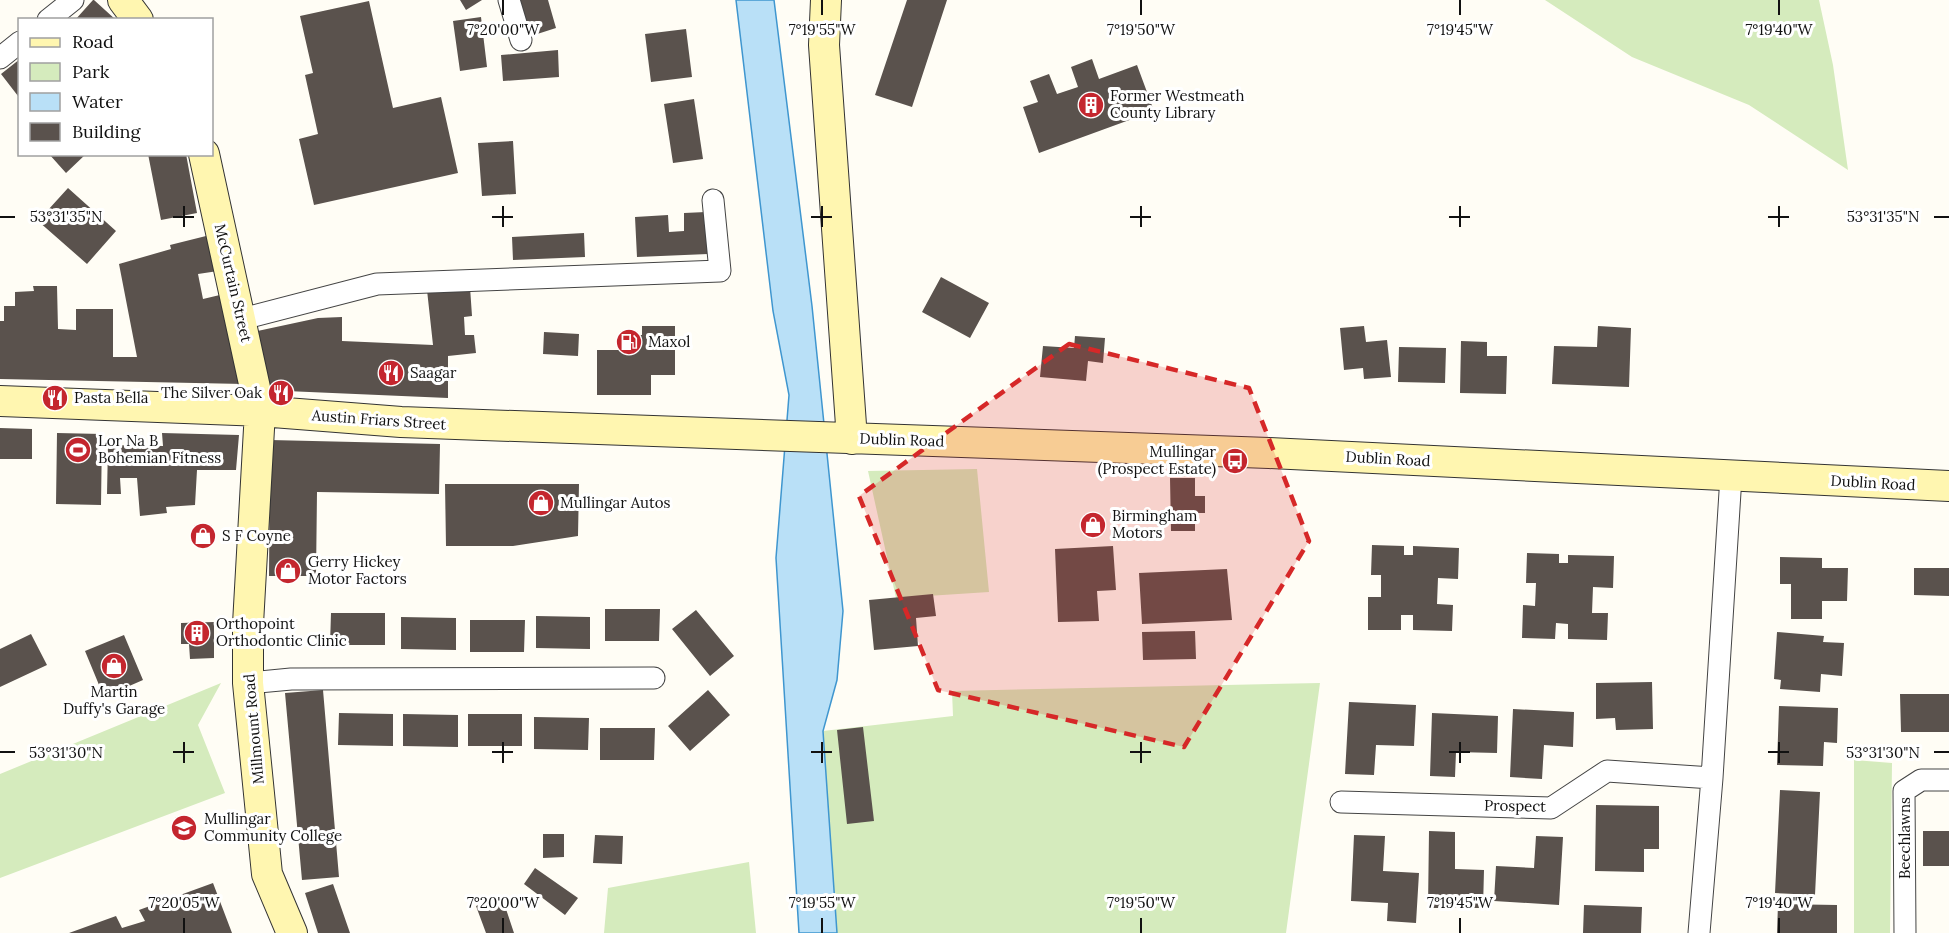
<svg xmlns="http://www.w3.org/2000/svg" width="1949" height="933" viewBox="0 0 1949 933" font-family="Lora,serif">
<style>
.green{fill:#d5ebbd}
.water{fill:#b9e0f7;stroke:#3f96cf;stroke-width:1.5}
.building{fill:#5a524d}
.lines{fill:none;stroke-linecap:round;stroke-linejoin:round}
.street-casing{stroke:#444;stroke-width:23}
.secondary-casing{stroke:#333;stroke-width:32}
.street{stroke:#fff;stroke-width:21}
.secondary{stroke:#fff6b0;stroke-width:30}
.marked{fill:#d62828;fill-opacity:0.2;stroke:#d62828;stroke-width:4.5;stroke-dasharray:12 8;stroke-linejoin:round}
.ticks{fill:none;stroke:#111;stroke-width:2}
.labels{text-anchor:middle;stroke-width:6;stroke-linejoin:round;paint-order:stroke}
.poi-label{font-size:15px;fill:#111;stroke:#fff;text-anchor:start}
.street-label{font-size:15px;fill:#111;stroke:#fff}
.ticks-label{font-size:15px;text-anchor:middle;fill:#111;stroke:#fff;stroke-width:6;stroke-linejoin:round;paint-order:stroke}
</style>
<rect width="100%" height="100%" fill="#fffdf5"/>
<path class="green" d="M1545,0H1819L1833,65L1848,170L1749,105L1632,57Z
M977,469L989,592L896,598L868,471Z
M221,683L198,725L225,793L0,878V774Z
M1320,683L1286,933H836L823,731L953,716L952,691Z
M1854,760L1892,763L1890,933H1854Z
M749,862L756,933H604L608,888Z"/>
<path class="water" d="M736,0H774L812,306L843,611L837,680L823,731L837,933H799L776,558L789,395L773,311Z"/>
<path class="building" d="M93,0H94L116,20H75Z
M460,0H482L466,10Z
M520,0H548L556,28L531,36Z
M907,0H947L912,107L875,95Z
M369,1L393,108L441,97L458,173L314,205L299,139L318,134L305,75L313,73L300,16Z
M481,17L487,67L460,71L453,21Z
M686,29L692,77L651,82L645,34Z
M558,50L559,77L503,81L501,55Z
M20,59V95L18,96L1,74Z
M1092,59L1099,79L1137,65L1154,111L1039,153L1023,107L1038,102L1030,81L1049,74L1057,94L1078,87L1071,67Z
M694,99L703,159L673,163L664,104Z
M513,141L516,194L482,196L478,143Z
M49,154H86L66,173Z
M148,154H186L197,213L161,220Z
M68,188L116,231L87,264L38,221Z
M706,212L708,254L637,257L635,217L668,215L669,232L684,231V213Z
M584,233L585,257L513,260L512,237Z
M210,235L218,271L198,274L203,299L224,294L244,384L0,379V321H4V306H15V292L34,291L33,286H57L58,329L76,330V309H113V357H137L119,264L171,249L170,245Z
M941,277L989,303L970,338L922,312Z
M470,287L472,316L464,317L465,335H474L476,353L448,356V398L263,390L253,332L318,318L342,317V341L433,345L427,290Z
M642,326H675V375H651V395H597V350H622V335H642Z
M1364,326L1366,342L1387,340L1391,377L1364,379L1363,368L1344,370L1340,328Z
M1598,326L1631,328L1629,387L1552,384L1554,346L1597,347Z
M544,332L579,334L578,356L543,354Z
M1075,336L1105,338L1103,363L1088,361L1086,381L1040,377L1043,346L1074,348Z
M1461,341L1487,342V356H1507L1506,394L1460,393Z
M1399,347L1446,348L1445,383L1398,382Z
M0,428L32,429V459H0Z
M57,433L102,434L101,505L56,504Z
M162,433L239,435L236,470H197L195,505L166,507L167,513L140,516L137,478H120L121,494H107L108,445L163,446Z
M270,440L440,444L439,494L317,492L316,576H269Z
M1170,478H1195V496H1205V513H1195V531H1171Z
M445,484H579L578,536L513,546H446Z
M1372,545L1404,546V555H1413V546L1459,548L1458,579L1438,578L1437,604L1453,605L1452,631L1413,630V615H1401V630H1368V597H1381V575H1371Z
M1113,546L1116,590L1097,591L1099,621L1058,622L1055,549Z
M1527,553L1559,554V563H1568V555L1614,556L1613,588L1593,587L1592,613H1608L1607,640L1568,639V624L1556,623L1555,639L1522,638L1523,605L1535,606L1536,583H1526Z
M1780,557L1822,558V568H1848L1847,601H1822V619H1791V584H1780Z
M1914,568H1949V596L1914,595Z
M1227,569L1232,620L1142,624L1139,573Z
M933,594L936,616L916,618L918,646L874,650L869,600Z
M605,609H660L659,641H605Z
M696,610L734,656L710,676L672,629Z
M331,613H385V645H330Z
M536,616L590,617V649L536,648Z
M401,617L456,618V650L401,649Z
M470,620H525L524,652H470Z
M214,622V658L190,659L189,644H181V623Z
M1195,631L1196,659L1143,660L1142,632Z
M1777,632L1824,636L1823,642L1844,643L1842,676L1821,674L1820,692L1780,689L1781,680L1774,679Z
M31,634L47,665L0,687V649Z
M124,635L143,680L104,697L85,651Z
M1652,682L1653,729L1616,730L1615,718L1596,719V683Z
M323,690L339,877L302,880L285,693Z
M708,690L730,715L690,751L668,726Z
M1900,694H1949V732H1901Z
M1349,702L1416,705L1414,746L1376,745L1374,775L1345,774Z
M1779,706L1838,708L1837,743L1824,742L1823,766L1777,765Z
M1513,709L1574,712L1573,747L1544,745L1542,779L1510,777Z
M339,713L393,714V746L338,745Z
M1432,713L1498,716L1497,753L1456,752L1455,777L1430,776Z
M403,714L458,715V747L403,746Z
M468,714H522V746H468Z
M534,717L589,718L588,750L534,749Z
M863,727L874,821L847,824L837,730Z
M600,728H655L654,760H600Z
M1780,790L1820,792L1815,895L1775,893Z
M1596,805L1659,806V849H1644V872L1595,871Z
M1429,831L1455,832V869L1484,870L1483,908H1428Z
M1923,831H1949V866H1923Z
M543,834H564V857L543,858Z
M595,835L623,836L622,864L593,863Z
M1354,835L1385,836L1383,871L1419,873L1416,923L1387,921L1388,903L1351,901Z
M1536,836L1563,837L1559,905L1494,901L1496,866L1534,868Z
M535,868L578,898L565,915L524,884Z
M213,883L232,933H69L116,916L122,928L145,921L139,910Z
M333,884L350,933H318L305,893Z
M502,897L514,933H486L476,906Z
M1778,904L1837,905V933H1777Z
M1584,905L1642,907L1641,933H1583Z"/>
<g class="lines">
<g class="street-casing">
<path id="street" d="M509,0L521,40
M48,20L73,0
M0,58L20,42
M242,319L377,284L720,271L713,200
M248,683L291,679L654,678
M1341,802L1551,808L1607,771L1712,778
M1699,933L1712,778L1731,476
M1905,933L1904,791L1921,780H1949"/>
</g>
<g class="secondary-casing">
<path id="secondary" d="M123,0L138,20
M826,0L824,45L852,439
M204,154L260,411L248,624V683L267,874L292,933
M0,401L260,411L401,422L1269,453L1949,486"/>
</g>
<use href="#street" class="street"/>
<use href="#secondary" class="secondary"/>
</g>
<path class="marked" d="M1069,344L1249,388L1309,541L1184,747L938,690L859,496Z"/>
<path class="ticks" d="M503,0V15M822,0V15M1141,0V15M1460,0V15M1779,0V15M184,206V227M503,206V227M822,206V227M1141,206V227M1460,206V227M1779,206V227M0,217H15M173,217H194M492,217H513M811,217H832M1130,217H1151M1449,217H1470M1768,217H1789M1934,217H1949M184,742V763M503,742V763M822,742V763M1141,742V763M1460,742V763M1779,742V763M0,752H15M173,752H194M492,752H513M811,752H832M1130,752H1151M1449,752H1470M1768,752H1789M1934,752H1949M184,918V933M503,918V933M822,918V933M1141,918V933M1460,918V933M1779,918V933"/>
<defs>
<g id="building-disc" transform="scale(1.35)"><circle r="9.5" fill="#c4262e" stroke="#fff"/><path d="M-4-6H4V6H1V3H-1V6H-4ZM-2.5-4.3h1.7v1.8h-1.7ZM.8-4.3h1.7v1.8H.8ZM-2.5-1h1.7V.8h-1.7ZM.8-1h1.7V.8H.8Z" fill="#fff"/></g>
<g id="fuel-disc" transform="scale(1.35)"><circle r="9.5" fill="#c4262e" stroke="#fff"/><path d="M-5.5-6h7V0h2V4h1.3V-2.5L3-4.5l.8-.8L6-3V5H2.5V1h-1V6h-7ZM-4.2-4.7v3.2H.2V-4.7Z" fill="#fff"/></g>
<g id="restaurant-disc" transform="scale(1.35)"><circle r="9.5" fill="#c4262e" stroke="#fff"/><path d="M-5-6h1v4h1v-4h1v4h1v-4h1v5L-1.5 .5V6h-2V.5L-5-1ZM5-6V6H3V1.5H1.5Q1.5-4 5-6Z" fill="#fff"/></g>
<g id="stadium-disc" transform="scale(1.35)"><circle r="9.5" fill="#c4262e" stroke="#fff"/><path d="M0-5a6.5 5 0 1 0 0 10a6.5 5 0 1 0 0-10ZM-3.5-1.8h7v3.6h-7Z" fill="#fff"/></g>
<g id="bus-disc" transform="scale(1.35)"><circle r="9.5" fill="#c4262e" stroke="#fff"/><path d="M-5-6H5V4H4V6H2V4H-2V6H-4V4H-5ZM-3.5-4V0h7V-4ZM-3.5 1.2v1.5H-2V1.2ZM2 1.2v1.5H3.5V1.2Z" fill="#fff"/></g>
<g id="shop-disc" transform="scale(1.35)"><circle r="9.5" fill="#c4262e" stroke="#fff"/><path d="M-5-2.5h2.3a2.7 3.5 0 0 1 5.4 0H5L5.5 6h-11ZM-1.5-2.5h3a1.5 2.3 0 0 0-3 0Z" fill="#fff"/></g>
<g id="school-disc" transform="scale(1.35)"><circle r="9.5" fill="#c4262e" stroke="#fff"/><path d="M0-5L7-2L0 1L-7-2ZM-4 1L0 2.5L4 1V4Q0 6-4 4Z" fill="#fff"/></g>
</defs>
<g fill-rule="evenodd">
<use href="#building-disc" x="1091" y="105"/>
<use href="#fuel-disc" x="629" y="342"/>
<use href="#restaurant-disc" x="391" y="373"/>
<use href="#restaurant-disc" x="281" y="393"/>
<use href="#restaurant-disc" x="55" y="398"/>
<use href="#stadium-disc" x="78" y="450"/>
<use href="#bus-disc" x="1235" y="461"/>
<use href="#shop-disc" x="541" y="503"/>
<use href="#shop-disc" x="1093" y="525"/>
<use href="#shop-disc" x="203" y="536"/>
<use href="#shop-disc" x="288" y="571"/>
<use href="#building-disc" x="197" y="633"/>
<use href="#shop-disc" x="114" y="666"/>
<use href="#school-disc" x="184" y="828"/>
</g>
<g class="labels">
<g class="poi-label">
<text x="1110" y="101">Former Westmeath<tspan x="1110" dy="17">County Library</tspan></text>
<text x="648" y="347">Maxol</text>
<text x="410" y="378">Saagar</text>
<text x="262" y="398" text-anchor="end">The Silver Oak</text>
<text x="74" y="403">Pasta Bella</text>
<text x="98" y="446">Lor Na B<tspan x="98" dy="17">Bohemian Fitness</tspan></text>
<text x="1216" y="457" text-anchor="end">Mullingar<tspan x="1216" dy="17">(Prospect Estate)</tspan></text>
<text x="560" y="508">Mullingar Autos</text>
<text x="1112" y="521">Birmingham<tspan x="1112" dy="17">Motors</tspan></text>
<text x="222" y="541">S F Coyne</text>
<text x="308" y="567">Gerry Hickey<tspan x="308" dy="17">Motor Factors</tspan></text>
<text x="216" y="629">Orthopoint<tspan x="216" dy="17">Orthodontic Clinic</tspan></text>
<text x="114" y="697" text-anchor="middle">Martin<tspan x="114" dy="17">Duffy's Garage</tspan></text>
<text x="204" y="824">Mullingar<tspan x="204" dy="17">Community College</tspan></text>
</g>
<g class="street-label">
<text transform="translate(233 283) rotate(77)" y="5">McCurtain Street</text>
<text transform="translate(379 420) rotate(4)" y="5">Austin Friars Street</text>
<text transform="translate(902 440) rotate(2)" y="5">Dublin Road</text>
<text transform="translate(1388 459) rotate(3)" y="5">Dublin Road</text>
<text transform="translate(1873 483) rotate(3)" y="5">Dublin Road</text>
<text transform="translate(254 729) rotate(-95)" y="5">Millmount Road</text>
<text transform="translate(1515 806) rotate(1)" y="5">Prospect</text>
<text transform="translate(1905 838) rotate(-90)" y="5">Beechlawns</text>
</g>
</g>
<g class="ticks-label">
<text x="503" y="35">7°20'00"W</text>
<text x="822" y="35">7°19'55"W</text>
<text x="1141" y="35">7°19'50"W</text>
<text x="1460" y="35">7°19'45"W</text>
<text x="1779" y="35">7°19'40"W</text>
<text x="66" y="222">53°31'35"N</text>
<text x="1883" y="222">53°31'35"N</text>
<text x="66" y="758">53°31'30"N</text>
<text x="1883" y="758">53°31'30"N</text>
<text x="184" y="908">7°20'05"W</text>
<text x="503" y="908">7°20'00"W</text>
<text x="822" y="908">7°19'55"W</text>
<text x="1141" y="908">7°19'50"W</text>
<text x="1460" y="908">7°19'45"W</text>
<text x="1779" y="908">7°19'40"W</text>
</g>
<rect x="18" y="18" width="195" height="138" fill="#ffffff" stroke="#a0a0a0" stroke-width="1.5"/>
<rect x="30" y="38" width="30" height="9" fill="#fff6b0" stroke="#a0a0a0" stroke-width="1.5"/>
<text x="72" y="48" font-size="18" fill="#111111">Road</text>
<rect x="30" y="63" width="30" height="18" fill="#d5ebbd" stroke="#a0a0a0" stroke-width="1.5"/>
<text x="72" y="78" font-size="18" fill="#111111">Park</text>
<rect x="30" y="93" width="30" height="18" fill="#b9e0f7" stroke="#a0a0a0" stroke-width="1.5"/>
<text x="72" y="108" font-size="18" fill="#111111">Water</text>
<rect x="30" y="123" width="30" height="18" fill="#5a524d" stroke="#a0a0a0" stroke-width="1.5"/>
<text x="72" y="138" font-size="18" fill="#111111">Building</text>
</svg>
